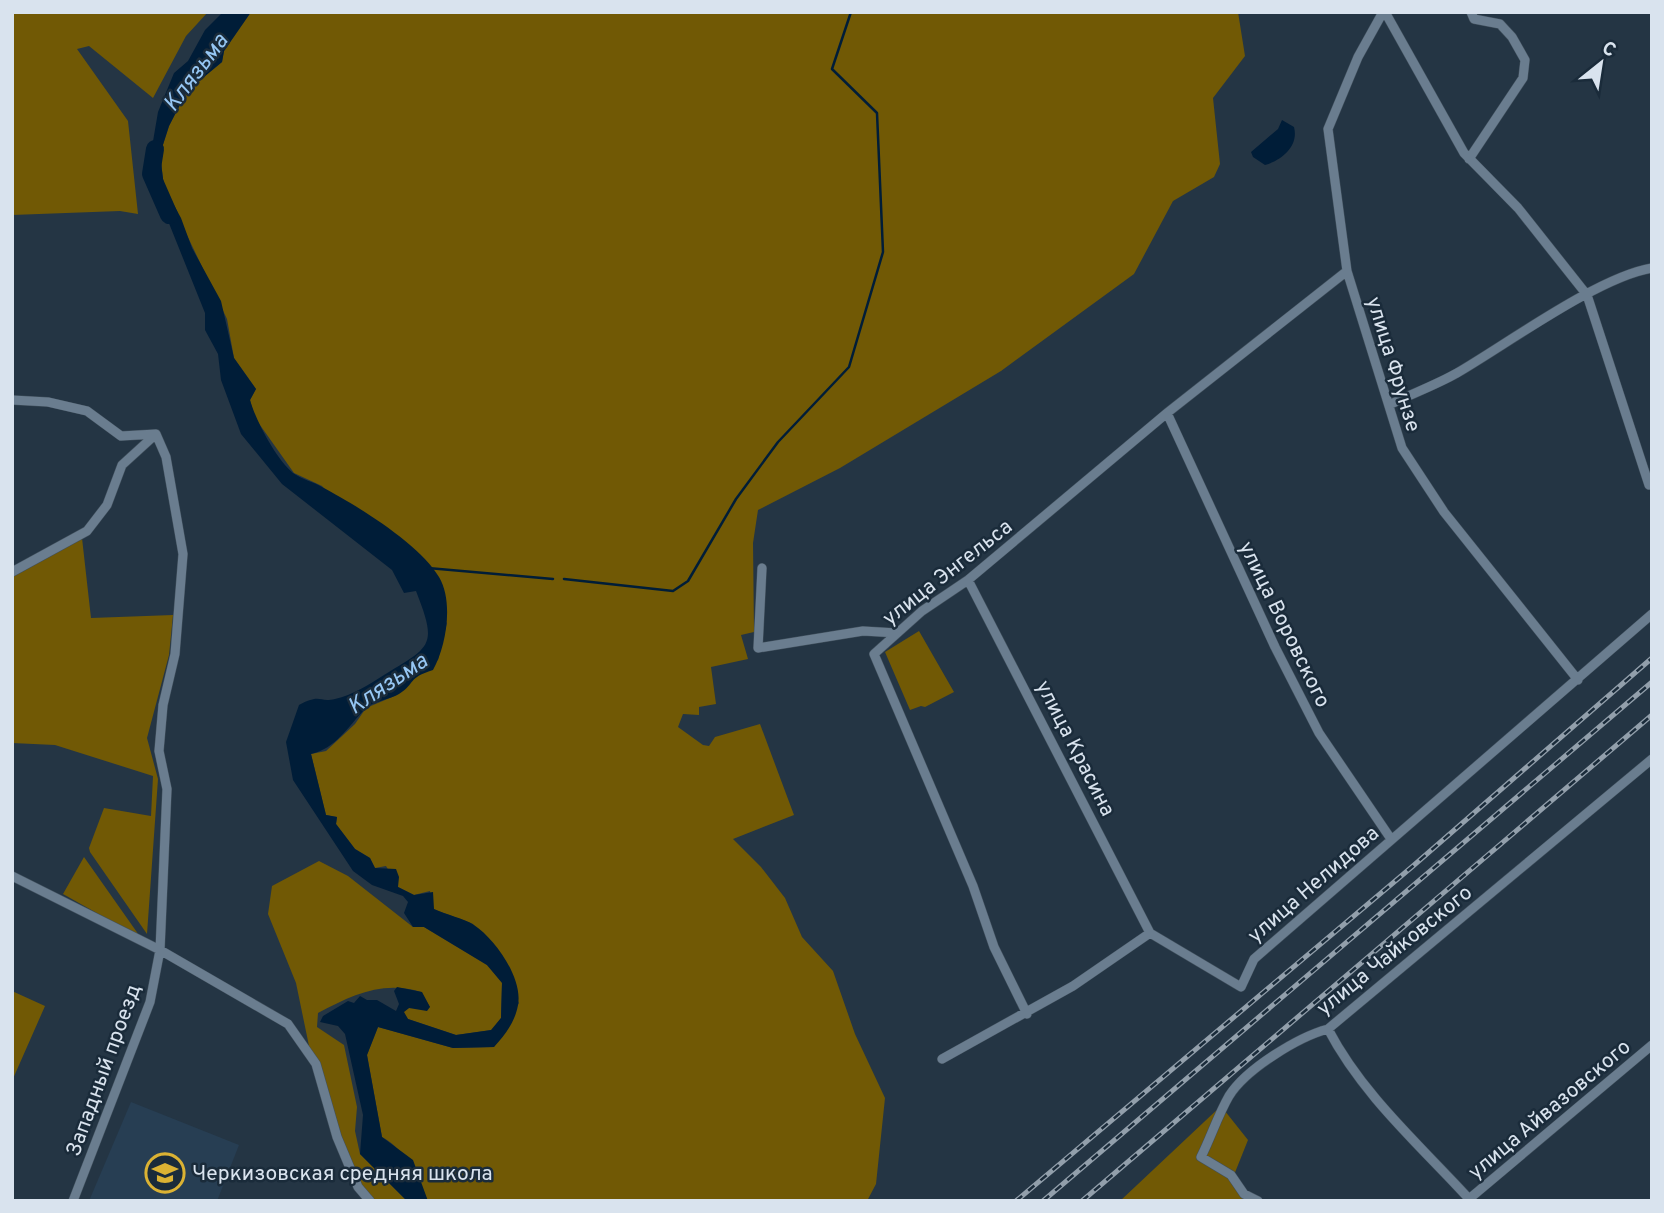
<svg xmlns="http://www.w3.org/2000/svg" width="1664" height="1213" viewBox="0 0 1664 1213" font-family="Overpass,sans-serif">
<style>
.built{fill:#273e53}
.green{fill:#715905}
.water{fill:#001d38}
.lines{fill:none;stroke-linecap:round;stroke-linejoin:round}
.stream{stroke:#001d38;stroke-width:2.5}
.river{stroke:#001d38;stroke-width:18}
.street-casing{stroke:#41505d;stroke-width:10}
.street{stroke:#6a7d8f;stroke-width:9}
.rail-casing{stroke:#929fab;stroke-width:5}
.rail{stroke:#1a2b3a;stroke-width:2.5;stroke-dasharray:8;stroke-linecap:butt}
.labels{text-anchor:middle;stroke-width:5;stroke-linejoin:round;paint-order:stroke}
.street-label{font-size:21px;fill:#d9e3ee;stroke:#1a2b3a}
.poi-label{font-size:21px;fill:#d9e3ee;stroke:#1a2b3a;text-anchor:start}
.water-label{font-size:23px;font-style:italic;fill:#96c7f4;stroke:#1a2b3a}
</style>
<rect width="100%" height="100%" fill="#243544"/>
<path class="built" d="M131,1102L239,1145L217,1201H89Z"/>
<path class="green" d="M12,12H208L186,36L153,98L89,46L77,49L128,121L138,214L120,211L12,215Z
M251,12H1238L1245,56L1213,98L1220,164L1214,177L1173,201L1134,274L1001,371L840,468L758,510L753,543L754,632L741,635L748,659L711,667L716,704L699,707V715L683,714L678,727L703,745L709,746L715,737L760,724L794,815L733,839L761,867L785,898L802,937L833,971L855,1034L885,1098L876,1184L867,1201H428C414,1176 408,1151 382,1137L367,1055L378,1027L453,1048L494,1047L519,1003L473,924L433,909L430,891L414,895L398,887L386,866L375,868L370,858L355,849L336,824L337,817L326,815L311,754L326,751L355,724L366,708L397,695L414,676L438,660L447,623L322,486L294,473L255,418L250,400L256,389L234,358L227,319L164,187L160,154L169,126L187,91L222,62L224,51Z
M82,538L91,618L173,615L169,655L147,738L158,779L147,934L90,852L89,848L104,808L151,816L153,776L55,745L12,743V571Z
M919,631L954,692L925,707L921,706L910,710L885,652Z
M84,857L141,938L63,894Z
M319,861L348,876L413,927H424L487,965L502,982L501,1018L492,1030L456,1035L408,1019L403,1012L409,1008L430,1007L421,992C383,980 352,995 318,1013L317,1027L344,1045L357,1107L355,1131L360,1154L407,1201H370L358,1187L315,1075L296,983L268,914L272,886Z
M12,991L45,1006L12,1081Z
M1221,1106L1248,1140L1232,1180L1245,1201H1120Z"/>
<path class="water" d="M223,12H251L224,51L222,62L187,91L169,126L160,154L164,187L181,218L192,248L221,301L234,358L256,389L250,400C256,421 276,459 293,473C301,479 314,482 322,487C356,505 420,544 439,577C454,602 446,647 433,670C407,678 416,683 399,694C389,700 372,701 364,710C347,728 336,748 311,754L326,815L337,817L336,824L355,849L370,858L375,868L396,869L399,877L398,887L414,895L433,892L434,909C446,915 464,918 474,925C495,939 523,978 518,1005C515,1022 505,1035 494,1047L453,1048L378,1027L367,1055L382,1137L413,1160L428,1201H407L360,1154L363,1115L345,1034L338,1026L320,1022L323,1016L348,1001L354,1003L360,996L367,1000H377L396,1011L399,1004L394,991L397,987L422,992L430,1007L427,1011L409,1008L404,1012L408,1019L456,1035L491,1030L501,1018L502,983L487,965L424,927H413L404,913L408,902L403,896L372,885L353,871L293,780L286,742L299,705C322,693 318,703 335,699C353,695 368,685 384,675C431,646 438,647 416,591L404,593L392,570L282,484L241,434L221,380L218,354L205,330V313L152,181L151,153L158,112L174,73L188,61L205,30Z
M1282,120L1294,127C1299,146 1282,160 1265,165L1253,157L1251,152L1278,129Z"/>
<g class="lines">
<path class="stream" d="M428,568L553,579
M564,579L673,591L688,581L736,499L778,442L849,367L883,252L877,113L832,69L851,12"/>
<path class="river" d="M155,149L151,174L169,215"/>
<g class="street-casing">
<path id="street" d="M1383,12L1358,57L1328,129L1347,271L1402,448L1444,512L1578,680
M1385,12L1464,153L1518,208L1587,295L1649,485
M1469,159L1523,78L1525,60L1512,37L1500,24L1474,19L1471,12
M12,400L48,402L87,411L121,436L156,434L166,457L183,554L175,654L163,705L159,751L167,789L160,950L150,1002L73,1201
M1389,405C1411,394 1436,385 1457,373C1507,344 1598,277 1652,268
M1167,413L1275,647L1319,733L1391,839
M762,568L758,648L863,631L897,633
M12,572L87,531L107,505L122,465L156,434
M968,580L1150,933
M12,876L160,950L288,1024L316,1064L337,1137L358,1187L370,1201
M1027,1014L994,947L973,886L874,654L922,611L968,580L1167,413L1347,271
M1328,1029C1363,1096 1421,1146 1471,1201
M942,1059L1073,986L1150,933L1241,987L1254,959L1652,614
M1469,1199L1652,1045
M1258,1201L1244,1194L1231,1175L1201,1157C1211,1137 1218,1115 1229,1096C1246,1069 1298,1037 1328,1029L1652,759"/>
</g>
<use href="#street" class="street"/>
<g class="rail-casing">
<path id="rail" d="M1016,1201L1413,866L1652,658
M1043,1201L1652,682
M1082,1201L1652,715"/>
</g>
<use href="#rail" class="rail"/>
</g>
<defs>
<g id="school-ring" transform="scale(2.0125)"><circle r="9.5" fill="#1a2b3a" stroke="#dbb233" stroke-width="1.5"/><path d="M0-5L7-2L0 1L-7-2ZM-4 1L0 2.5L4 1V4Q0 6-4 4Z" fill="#dbb233"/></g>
</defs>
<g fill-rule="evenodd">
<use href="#school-ring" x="165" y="1173"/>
</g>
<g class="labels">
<g class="street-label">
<text transform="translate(1394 364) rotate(73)" y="7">улица Фрунзе</text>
<text transform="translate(947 572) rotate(-38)" y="7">улица Энгельса</text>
<text transform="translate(1285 624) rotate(64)" y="7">улица Воровского</text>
<text transform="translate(1076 748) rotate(63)" y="7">улица Красина</text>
<text transform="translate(1313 884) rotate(-41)" y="7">улица Нелидова</text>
<text transform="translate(1394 950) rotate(-39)" y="7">улица Чайковского</text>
<text transform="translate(103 1070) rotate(-70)" y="7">Западный проезд</text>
<text transform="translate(1549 1109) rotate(-40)" y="7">улица Айвазовского</text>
</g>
<g class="poi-label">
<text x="192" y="1180">Черкизовская средняя школа</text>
</g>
<g class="water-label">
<text transform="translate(195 72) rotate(-53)" y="8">Клязьма</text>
<text transform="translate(387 683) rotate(-34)" y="8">Клязьма</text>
</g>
</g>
<rect width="1664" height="1213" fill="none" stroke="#d9e3ee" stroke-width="28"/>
<g transform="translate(1601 63) rotate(30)" stroke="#1a2b3a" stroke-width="5" paint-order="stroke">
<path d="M0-5L12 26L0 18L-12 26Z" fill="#d9e3ee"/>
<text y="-10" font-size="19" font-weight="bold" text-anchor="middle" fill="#d9e3ee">С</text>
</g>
</svg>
